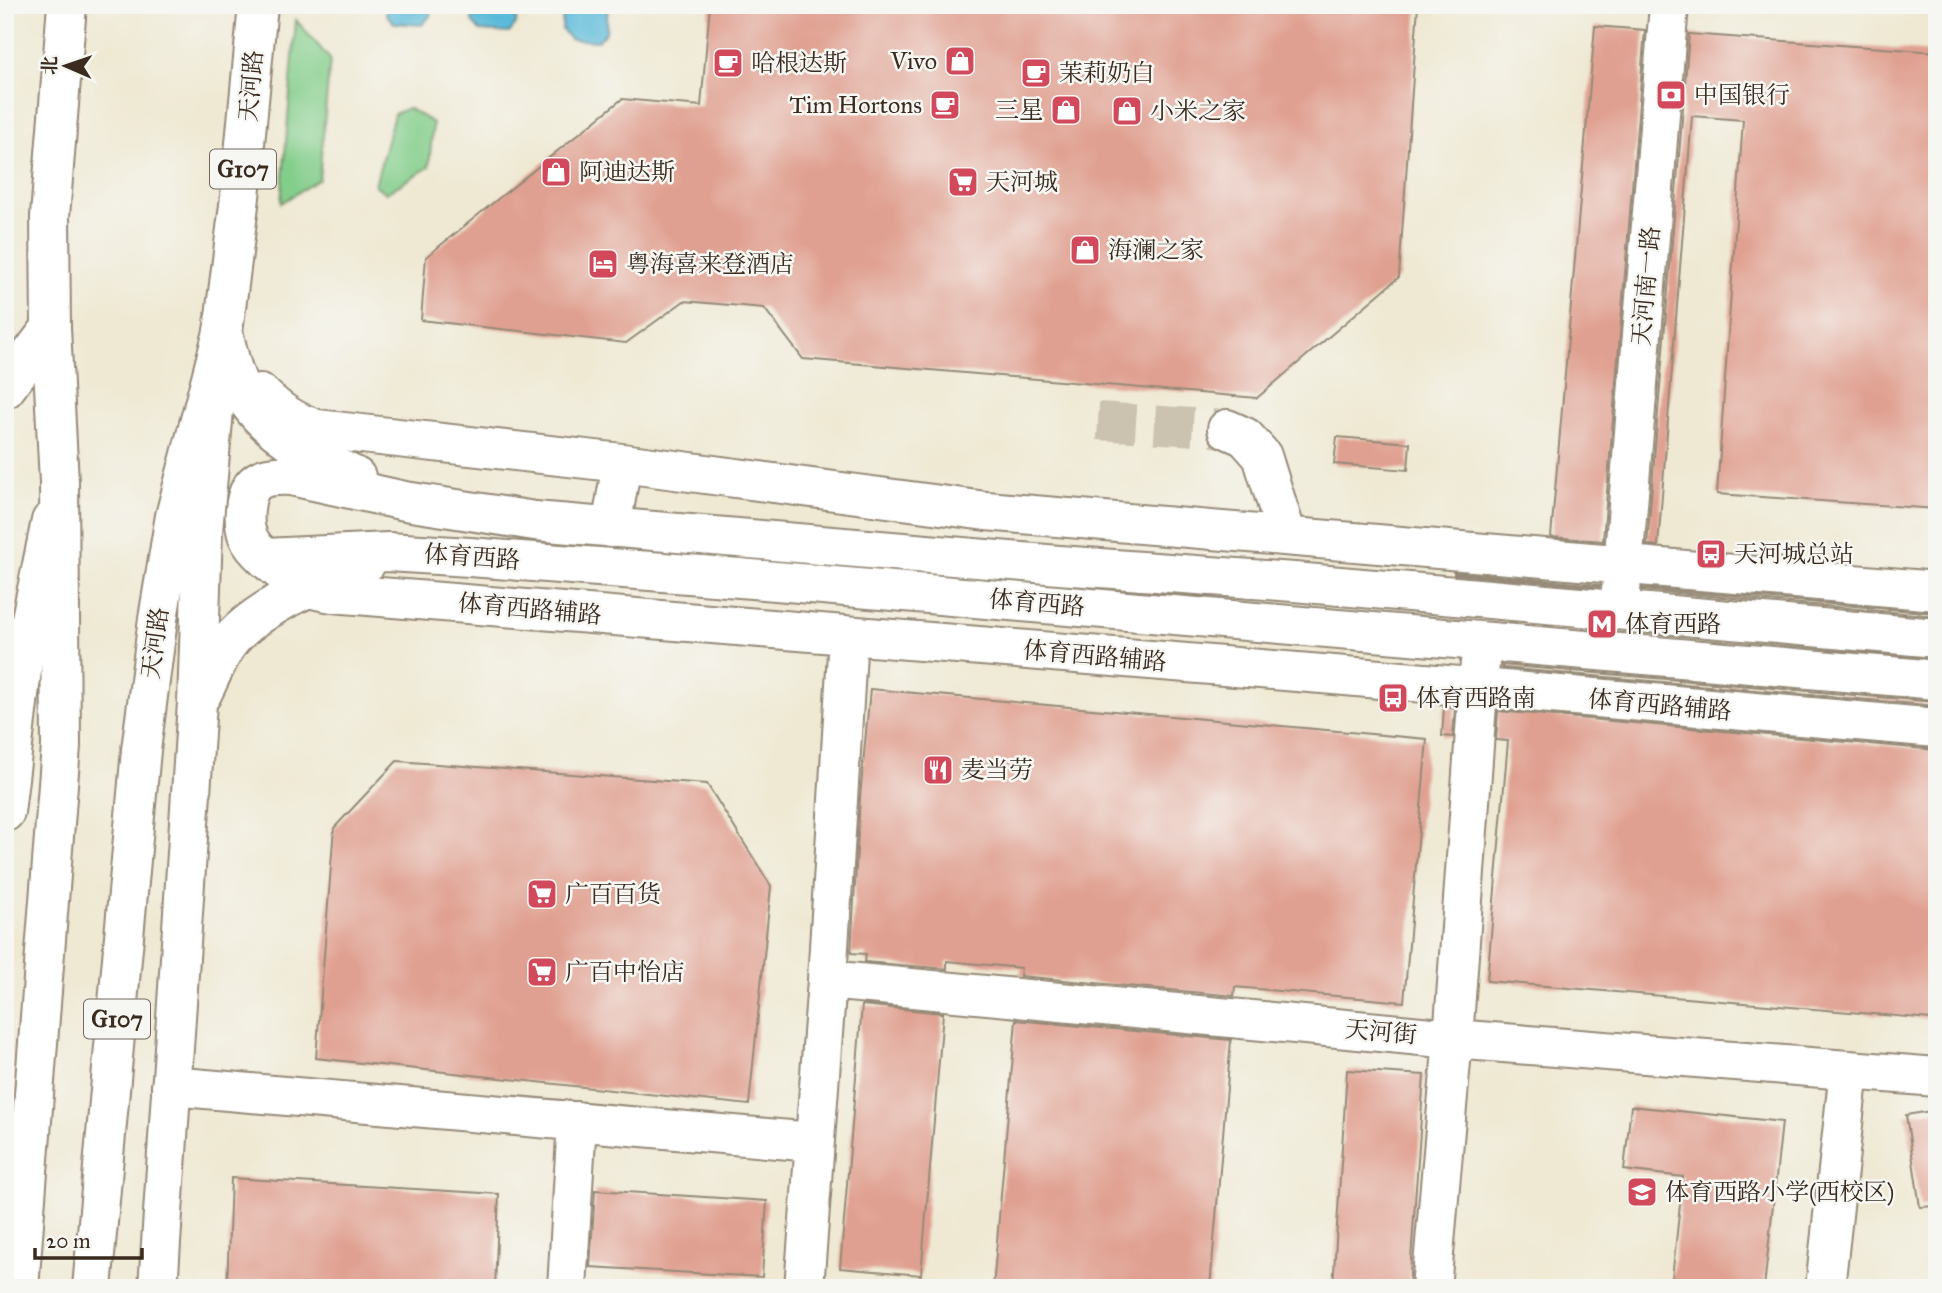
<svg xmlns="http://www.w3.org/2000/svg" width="1942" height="1293" viewBox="0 0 1942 1293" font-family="'IM FELL Great Primer','Noto Serif SC',serif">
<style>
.green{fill:#84ce8b;stroke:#607c54;stroke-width:2}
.water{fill:#5abad9;stroke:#4a727c;stroke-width:2}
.building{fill:#e0a091}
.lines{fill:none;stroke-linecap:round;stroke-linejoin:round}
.minor-tunnel{stroke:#cbc3af;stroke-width:38;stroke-dasharray:38 19;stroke-linecap:butt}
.minor-casing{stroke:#958a78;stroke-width:42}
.major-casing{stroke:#958a78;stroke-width:42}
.highway-casing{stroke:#958a78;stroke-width:42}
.minor{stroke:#fff;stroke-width:38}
.major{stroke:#fff;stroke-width:38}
.highway{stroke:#fff;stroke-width:38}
.labels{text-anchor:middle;stroke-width:5;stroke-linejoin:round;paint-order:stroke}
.shield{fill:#f6f6f2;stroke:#73675e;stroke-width:2}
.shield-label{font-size:23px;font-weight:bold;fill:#3b2a1e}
.poi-label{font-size:24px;fill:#3b2a1e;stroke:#f6f6f2;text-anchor:start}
.street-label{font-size:24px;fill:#3b2a1e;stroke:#f6f6f2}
</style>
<rect width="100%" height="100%" fill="#f6f6f2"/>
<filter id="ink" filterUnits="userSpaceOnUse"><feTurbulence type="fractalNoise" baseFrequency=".0143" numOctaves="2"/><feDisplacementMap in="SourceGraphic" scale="14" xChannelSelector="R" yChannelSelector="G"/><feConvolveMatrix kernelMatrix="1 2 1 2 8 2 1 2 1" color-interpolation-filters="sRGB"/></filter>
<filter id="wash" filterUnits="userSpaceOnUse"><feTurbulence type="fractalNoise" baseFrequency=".00686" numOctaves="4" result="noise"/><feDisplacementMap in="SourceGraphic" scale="28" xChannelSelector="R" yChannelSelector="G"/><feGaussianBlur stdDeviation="1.57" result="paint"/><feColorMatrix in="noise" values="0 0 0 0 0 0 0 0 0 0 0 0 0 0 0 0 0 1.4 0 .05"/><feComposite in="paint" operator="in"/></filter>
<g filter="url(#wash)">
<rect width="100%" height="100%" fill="#efe9d3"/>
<path class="green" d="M296,20L330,59L319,179L281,203Z
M408,108L433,123L429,167L386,193L375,185L394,114Z"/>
<path class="water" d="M386,5H431L430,16L422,25L394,23L386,14Z
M473,5H518L516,24L509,33L480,31L472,22Z
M563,5H608L606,32L598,41L570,39L562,30Z"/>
<g id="blocks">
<path class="building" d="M710,5H1418L1399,277L1257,398L803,359L764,308L684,301L626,343L421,320L426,257L622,99L701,106Z
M1595,26L1645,30L1603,541L1551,537Z
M1689,34L1937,52V509L1717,494L1743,120L1692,116L1658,546L1647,545Z
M1337,437L1410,443L1408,470L1334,464Z
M1454,572L1600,585L1599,587L1454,574Z
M1643,588L1937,613V616L1643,590Z
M1502,665L1937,702V706L1502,668Z
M870,689L1427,739L1404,1002L1235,987L1234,996L1020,976L1021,968L947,961V969L865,962L866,954L851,953L860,797Z
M1444,707L1455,708L1453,737L1442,736Z
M1498,711L1937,750V945L1931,1019L1487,981L1508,741L1496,740Z
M397,761L707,784L771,886L749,1105L316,1058L334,828Z
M862,1005L943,1013L921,1275L840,1268Z
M1016,1020L1231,1040L1210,1288H993Z
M1347,1070L1424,1075L1409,1288H1333Z
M1631,1106L1782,1122L1764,1288H1671L1683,1177L1624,1170Z
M1937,1110V1206L1920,1207L1906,1115Z
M231,1178L499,1194L495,1288H351L303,1284V1288H227Z
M595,1190L767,1201L762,1277L590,1267Z"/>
</g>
</g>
<g filter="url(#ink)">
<use href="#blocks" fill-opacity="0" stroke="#958a78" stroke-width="2"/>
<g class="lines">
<path class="minor-tunnel" d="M1098,421L1227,429"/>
<g class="minor-casing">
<path id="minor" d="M5,389L51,328
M260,393C277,410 293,422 317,429L622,463L986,511L1937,591
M1227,429L1245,437L1262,456L1287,536
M611,528L622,463
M265,558C290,580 299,588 332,593L1334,675L1937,728
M1621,591L1669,5
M24,653L51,521
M827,980L1453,1039L1937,1077
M171,1086L813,1142
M567,1288L577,1121
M804,1288L827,980L848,636
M1431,1288L1453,1039L1480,662
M1825,1288L1849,1070"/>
</g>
<g class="major-casing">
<path id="major" d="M223,332C229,356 234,382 249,403C273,437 319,459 356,477
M1937,638L1294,582L1059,565L535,521L405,501L291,476C263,475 248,478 245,509C243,532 248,543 265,558L388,552L470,557L740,578L1937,680
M202,694C210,678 217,660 227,645C254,607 325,580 367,562
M5,812L24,653
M158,1288L197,703L203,531L214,410"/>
</g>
<g class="highway-casing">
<path id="highway" d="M19,1288L61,746L59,482L51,328L50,216L67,5
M92,1288L141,750L158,619L175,516L223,332L240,197L258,5"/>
</g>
<use href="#minor" class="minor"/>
<use href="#major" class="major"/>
<use href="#highway" class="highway"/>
</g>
</g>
<defs>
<g id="shop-square" transform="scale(1.575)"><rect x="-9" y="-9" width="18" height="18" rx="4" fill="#d1495b" stroke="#f6f6f2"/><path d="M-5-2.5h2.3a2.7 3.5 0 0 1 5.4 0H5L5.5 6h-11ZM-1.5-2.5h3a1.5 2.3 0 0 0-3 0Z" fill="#fff"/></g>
<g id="cafe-square" transform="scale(1.575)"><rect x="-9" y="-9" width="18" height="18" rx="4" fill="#d1495b" stroke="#f6f6f2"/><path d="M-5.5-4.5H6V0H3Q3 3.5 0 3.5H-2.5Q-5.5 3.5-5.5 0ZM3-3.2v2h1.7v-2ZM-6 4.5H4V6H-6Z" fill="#fff"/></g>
<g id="bank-square" transform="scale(1.575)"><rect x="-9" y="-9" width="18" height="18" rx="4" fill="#d1495b" stroke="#f6f6f2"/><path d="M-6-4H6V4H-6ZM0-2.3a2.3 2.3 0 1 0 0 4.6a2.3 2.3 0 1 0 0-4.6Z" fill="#fff"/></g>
<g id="supermarket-square" transform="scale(1.575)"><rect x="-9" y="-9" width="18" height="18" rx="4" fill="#d1495b" stroke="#f6f6f2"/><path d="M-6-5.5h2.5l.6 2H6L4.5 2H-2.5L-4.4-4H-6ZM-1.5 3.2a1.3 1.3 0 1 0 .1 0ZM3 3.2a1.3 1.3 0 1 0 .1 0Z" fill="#fff"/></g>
<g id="hotel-square" transform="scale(1.575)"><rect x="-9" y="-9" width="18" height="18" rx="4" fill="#d1495b" stroke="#f6f6f2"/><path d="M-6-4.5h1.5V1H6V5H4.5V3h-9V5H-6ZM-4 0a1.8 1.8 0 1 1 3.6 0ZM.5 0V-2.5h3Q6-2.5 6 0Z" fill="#fff"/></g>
<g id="bus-square" transform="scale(1.575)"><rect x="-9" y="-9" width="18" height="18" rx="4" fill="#d1495b" stroke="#f6f6f2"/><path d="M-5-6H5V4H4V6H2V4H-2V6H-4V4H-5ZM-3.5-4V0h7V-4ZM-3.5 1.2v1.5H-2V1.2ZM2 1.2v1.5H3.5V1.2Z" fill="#fff"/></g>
<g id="metro-square" transform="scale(1.575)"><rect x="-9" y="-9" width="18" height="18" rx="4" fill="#d1495b" stroke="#f6f6f2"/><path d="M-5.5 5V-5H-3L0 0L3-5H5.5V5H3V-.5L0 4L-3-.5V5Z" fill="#fff"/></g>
<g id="restaurant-square" transform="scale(1.575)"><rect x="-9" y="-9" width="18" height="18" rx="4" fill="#d1495b" stroke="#f6f6f2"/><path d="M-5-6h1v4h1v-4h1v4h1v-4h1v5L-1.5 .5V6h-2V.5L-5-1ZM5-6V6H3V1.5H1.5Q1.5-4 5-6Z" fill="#fff"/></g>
<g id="school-square" transform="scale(1.575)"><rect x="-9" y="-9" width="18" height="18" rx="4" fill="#d1495b" stroke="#f6f6f2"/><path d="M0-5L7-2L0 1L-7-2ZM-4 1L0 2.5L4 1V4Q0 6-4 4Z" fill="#fff"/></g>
</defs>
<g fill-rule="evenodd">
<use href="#shop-square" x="960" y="61"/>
<use href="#cafe-square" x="728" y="63"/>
<use href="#cafe-square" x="1036" y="73"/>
<use href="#bank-square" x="1671" y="95"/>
<use href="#cafe-square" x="945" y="105"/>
<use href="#shop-square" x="1066" y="110"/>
<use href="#shop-square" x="1127" y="111"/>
<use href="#shop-square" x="556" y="172"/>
<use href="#supermarket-square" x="963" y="182"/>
<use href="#shop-square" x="1085" y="250"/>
<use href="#hotel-square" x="603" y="264"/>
<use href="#bus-square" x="1711" y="554"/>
<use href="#metro-square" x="1602" y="624"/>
<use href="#bus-square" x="1393" y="698"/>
<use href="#restaurant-square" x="938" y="770"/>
<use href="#supermarket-square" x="542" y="894"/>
<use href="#supermarket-square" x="542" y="972"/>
<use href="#school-square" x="1642" y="1192"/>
</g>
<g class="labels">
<g class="shield">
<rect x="210" y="149.5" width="66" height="39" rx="5"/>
<rect x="84" y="999.5" width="66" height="39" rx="5"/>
</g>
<g class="shield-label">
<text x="243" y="177">G107</text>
<text x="117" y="1027">G107</text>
</g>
<g class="poi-label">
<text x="937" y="69" text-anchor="end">Vivo</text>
<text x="751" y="71">哈根达斯</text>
<text x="1059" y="81">茉莉奶白</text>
<text x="1694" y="103">中国银行</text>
<text x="922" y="113" text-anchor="end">Tim Hortons</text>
<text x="1043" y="118" text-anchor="end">三星</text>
<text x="1150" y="119">小米之家</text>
<text x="579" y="180">阿迪达斯</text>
<text x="986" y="190">天河城</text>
<text x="1108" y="258">海澜之家</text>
<text x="626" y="272">粤海喜来登酒店</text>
<text x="1734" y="562">天河城总站</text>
<text x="1625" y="632">体育西路</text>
<text x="1416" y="706">体育西路南</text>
<text x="961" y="778">麦当劳</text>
<text x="565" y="902">广百百货</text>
<text x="565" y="980">广百中怡店</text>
<text x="1665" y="1200">体育西路小学(西校区)</text>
</g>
<g class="street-label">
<text transform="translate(251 86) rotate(-85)" y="8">天河路</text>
<text transform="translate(1646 286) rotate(-85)" y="8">天河南一路</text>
<text transform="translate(472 557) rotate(4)" y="8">体育西路</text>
<text transform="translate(1037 603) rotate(5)" y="8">体育西路</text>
<text transform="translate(530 609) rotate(5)" y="8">体育西路辅路</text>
<text transform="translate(155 643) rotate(-82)" y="8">天河路</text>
<text transform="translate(1095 656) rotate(5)" y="8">体育西路辅路</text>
<text transform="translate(1660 705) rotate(5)" y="8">体育西路辅路</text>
<text transform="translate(1381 1032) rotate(5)" y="8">天河街</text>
</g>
</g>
<rect width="1942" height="1293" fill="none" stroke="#f6f6f2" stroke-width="28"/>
<g transform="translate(66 66) rotate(272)" stroke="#f6f6f2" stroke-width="5" paint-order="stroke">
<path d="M0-5L12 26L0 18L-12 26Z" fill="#3b2a1e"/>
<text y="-10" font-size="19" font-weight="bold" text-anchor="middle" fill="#3b2a1e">北</text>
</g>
<path d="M35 1248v10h107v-10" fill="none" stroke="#3b2a1e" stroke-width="3.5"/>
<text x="46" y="1248" font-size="21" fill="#3b2a1e" stroke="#f6f6f2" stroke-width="5" paint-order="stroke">20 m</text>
</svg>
